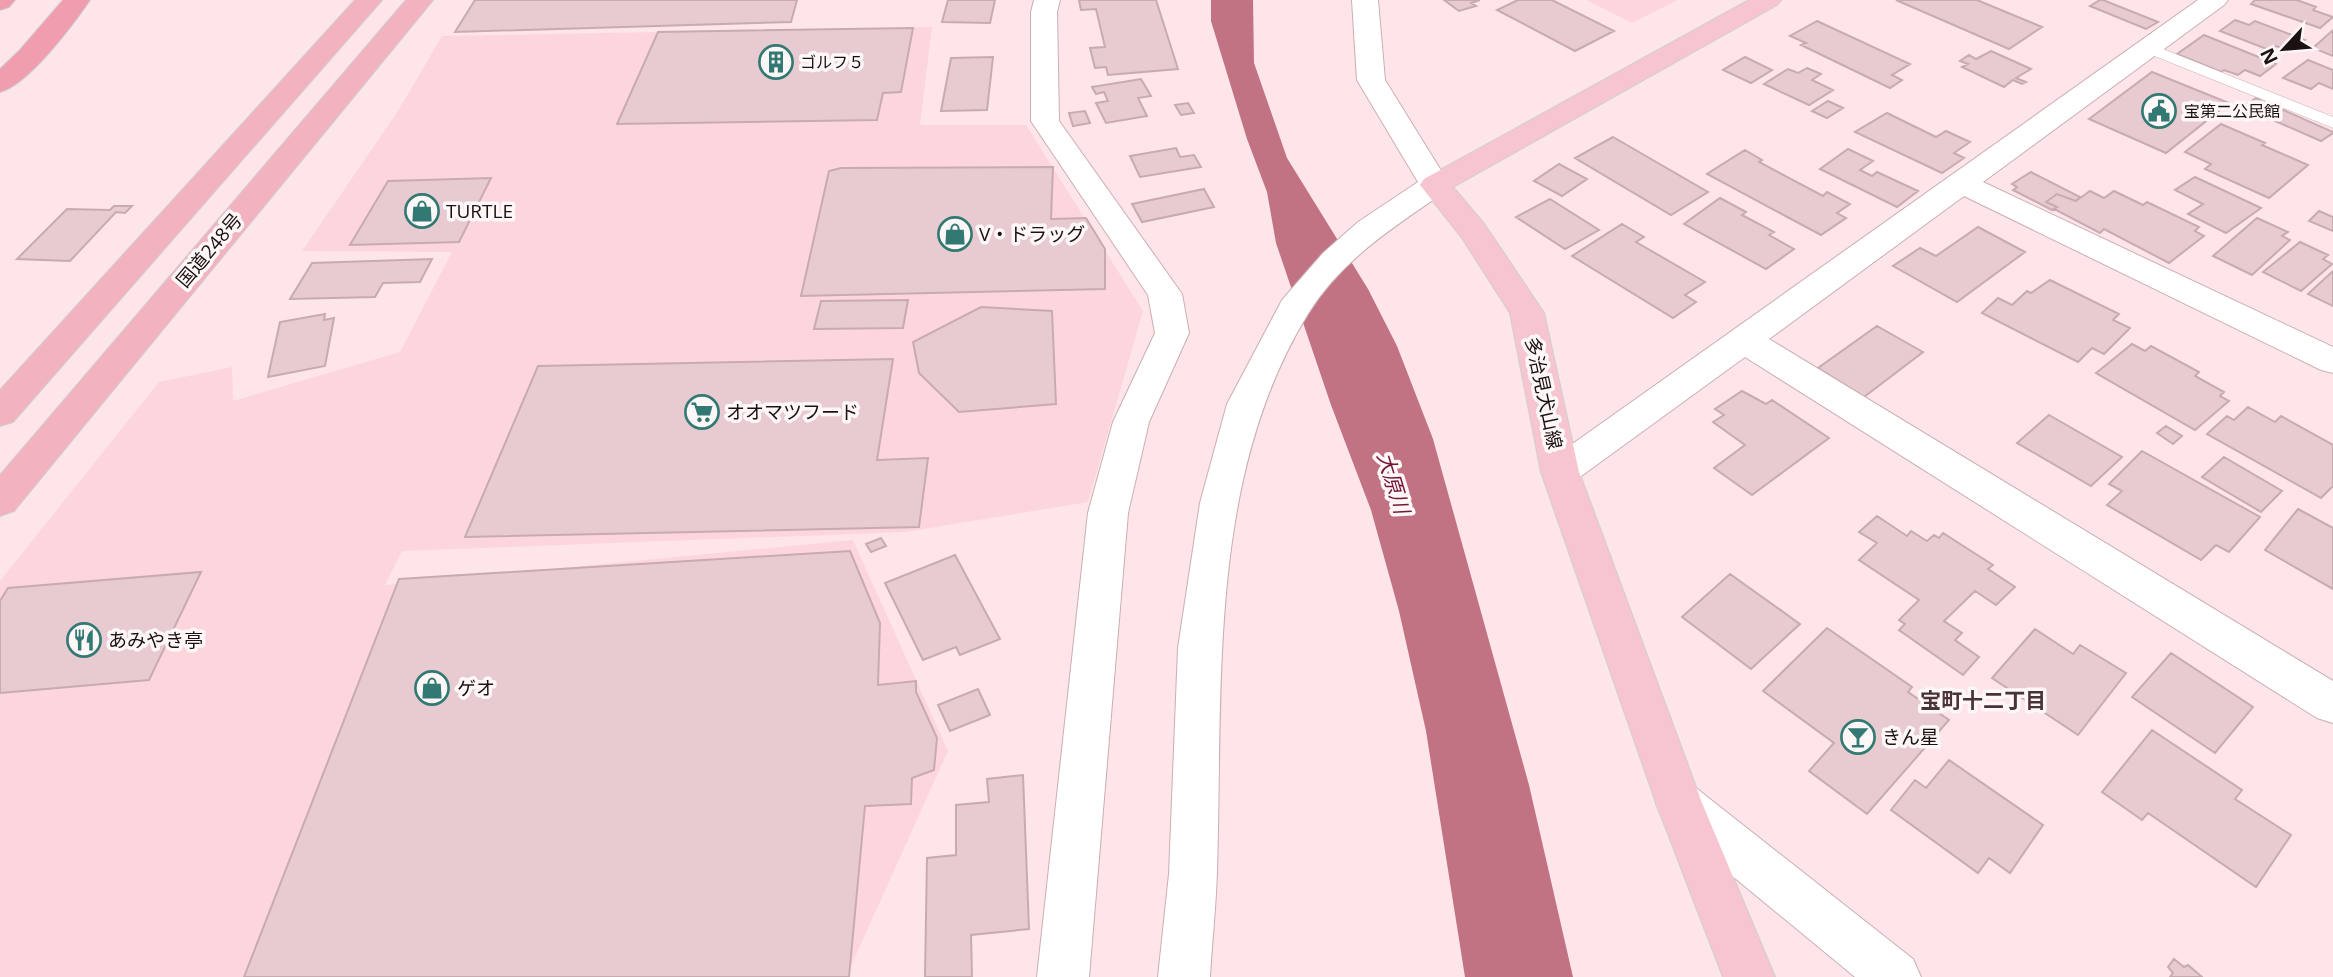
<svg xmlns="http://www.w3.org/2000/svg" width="2333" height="977" viewBox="0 0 2333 977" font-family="'Open Sans','Noto Sans JP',sans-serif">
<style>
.built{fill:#fdd6dd}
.water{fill:#c17283}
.building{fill:#e8cbd0;stroke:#c8abb0;stroke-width:2}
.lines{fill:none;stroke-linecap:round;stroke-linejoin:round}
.service-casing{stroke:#cbaeb3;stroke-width:1}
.minor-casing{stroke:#cbaeb3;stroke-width:2}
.tertiary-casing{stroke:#cbaeb3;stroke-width:2}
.primary-casing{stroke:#d1cfd0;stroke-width:2}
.trunk-casing{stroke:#d1cfd0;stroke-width:2}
.motorway-casing{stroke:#d1cfd0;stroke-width:2}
.service{fill:#fff;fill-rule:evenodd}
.minor{fill:#fff;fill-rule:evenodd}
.tertiary{fill:#fff;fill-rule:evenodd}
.primary{fill:#f6c5cf;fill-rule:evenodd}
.trunk{fill:#f3b2bf;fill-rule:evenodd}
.motorway{fill:#f09eaf;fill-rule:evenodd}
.labels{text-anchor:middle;stroke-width:7;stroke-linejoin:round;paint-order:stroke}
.far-poi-label{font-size:16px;fill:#1b1113;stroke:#fdf7f8;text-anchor:start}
.poi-label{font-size:19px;fill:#1b1113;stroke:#fdf7f8;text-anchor:start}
.street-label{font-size:19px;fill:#1b1113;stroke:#fdf7f8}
.water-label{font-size:21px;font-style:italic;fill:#761637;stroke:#fdf7f8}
.neighbourhood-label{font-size:21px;font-weight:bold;fill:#4a3337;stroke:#fdf7f8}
</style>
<rect width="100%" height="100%" fill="#fde5e9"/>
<path class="built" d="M1586,0H1678L1632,23Z
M932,27L920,125H1026L1143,311L1088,502L905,532L402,551L385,585L853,540L948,751L846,977H0V581L159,382L232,367L233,401L400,352L452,252L302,251L398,111L442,36Z"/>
<path class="water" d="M1211,0H1253L1254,63L1287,158L1368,289L1397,346L1433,439L1529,785L1573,977H1465L1426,731L1399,611L1371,510L1331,405L1276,243L1267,192L1247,139L1211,21Z"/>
<path class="building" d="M475,0H797L791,22L455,32Z
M948,0H995L990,23L942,22Z
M1079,0H1156L1178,69L1108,75L1106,67L1095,68L1090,48L1105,47L1096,9L1081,10Z
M1444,0H1480L1471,3L1476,6L1459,11Z
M1518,0H1552L1614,31L1575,51L1497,10Z
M1896,0H1977L2042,27L2009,49Z
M2100,0H2103L2158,22L2146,29L2090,6Z
M2255,0H2297L2316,7L2313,10L2333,17L2320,28L2251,4Z
M2235,20L2249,25L2255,21L2305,40L2290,51L2276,46L2269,50L2220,31Z
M1817,21L1910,64L1892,75L1902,80L1890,88L1801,45L1806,43L1790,36Z
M913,28L901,92L883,93L877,120L617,124L658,32Z
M2333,30V56L2313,48Z
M2204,35L2276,64L2260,76L2245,70L2238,75L2224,70L2221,72L2177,54Z
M1991,51L2031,69L2016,78L2026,82L2022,84L2013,80L2004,87L1962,67L1968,64L1960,61L1969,55L1976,59Z
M993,57L987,110L941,111L951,58Z
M1745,57L1772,70L1751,83L1723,70Z
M2308,60L2333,70V89L2319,83L2311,89L2283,78Z
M1807,68L1821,74L1812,80L1833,90L1809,105L1764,84L1788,69L1798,73Z
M2152,72L2229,103L2166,153L2089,119Z
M1141,79L1151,96L1138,98L1147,116L1106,123L1096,103L1108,101L1104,92L1096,94L1092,87Z
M2256,98L2333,132V133L2321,141L2243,107Z
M1828,101L1843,108L1827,118L1812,111Z
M1188,103L1194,113L1181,115L1175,105Z
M1085,111L1090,123L1073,126L1069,113Z
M1887,113L1936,137L1946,131L1970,142L1954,153L1964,158L1942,173L1855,132Z
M2221,124L2265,143L2262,145L2308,165L2269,198L2205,169L2211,164L2185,152Z
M1613,137L1708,192L1671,215L1575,158Z
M1176,148L1180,157L1194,155L1201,167L1140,177L1130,156Z
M1848,149L1873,161L1860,170L1872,176L1877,172L1918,191L1897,207L1820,169Z
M1745,150L1762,160L1759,162L1823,196L1827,192L1850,204L1837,213L1846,218L1821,235L1707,174Z
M1559,164L1587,179L1562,196L1534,181Z
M1053,167L1051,219L1086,218L1105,249V289L801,296L829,171L841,168Z
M2031,172L2080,197L2076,201L2057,194L2046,202L2057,207L2052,210L2013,190L2017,187L2012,184Z
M2195,177L2261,208L2226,233L2188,214L2203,204L2175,190Z
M491,178L459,242L350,245L388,181Z
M1204,189L1214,207L1142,222L1132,204Z
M2090,191L2104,198L2114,191L2143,205L2147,202L2199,227L2195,231L2204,236L2169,263L2104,229L2100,233L2054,209L2057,207L2046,202L2057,194L2076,201Z
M1720,198L1746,212L1742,215L1774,232L1769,235L1794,249L1766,269L1684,224Z
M1550,199L1599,230L1565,249L1516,217Z
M114,206H132L125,213L116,212L70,261L17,259L67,209L110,210Z
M2319,211L2333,217V231L2309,221Z
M2257,218L2288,232L2282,236L2290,240L2252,275L2213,256Z
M1622,224L1644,237L1636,242L1705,282L1685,295L1696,302L1673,318L1572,256Z
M1978,227L2025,252L1957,302L1893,266L1920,248L1936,256Z
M2300,242L2328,255L2323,259L2332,264L2301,291L2263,272Z
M432,259L420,282L383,283L375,297L290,299L312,263Z
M2333,271V306L2308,294Z
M2050,280L2119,314L2113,320L2130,328L2104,354L2092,348L2078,362L1982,313L1998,298L2012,305L2027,291L2031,293Z
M908,300L903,328L814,329L821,301Z
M981,307L1052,311L1056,404L959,412L919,373L913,342Z
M325,314L324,320L334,318L325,366L268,377L280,322Z
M1877,326L1923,352L1864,397L1818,368Z
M2132,344L2145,351L2151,346L2199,372L2195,376L2224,392L2220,396L2229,401L2195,430L2096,373Z
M893,359L877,460L928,458L919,527L465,537L538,366Z
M1742,391L1766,404L1772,400L1829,438L1752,495L1714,468L1745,445L1713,422L1724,415L1715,409Z
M2248,407L2275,422L2281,416L2333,445V486L2321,498L2207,434L2227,416L2234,420Z
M2049,415L2122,457L2091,486L2017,443Z
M2166,426L2182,436L2173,444L2157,433Z
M2142,451L2260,517L2229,552L2216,545L2201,560L2107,505L2122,491L2109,484Z
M2224,457L2282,491L2261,512L2202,477Z
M2298,509L2333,528V589L2265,550Z
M1877,516L1907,536L1911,531L1927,541L1934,535L1939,538L1943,533L1993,565L1988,569L2015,587L1996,605L1975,591L1944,621L1962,633L1955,640L1979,657L1963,675L1899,630L1905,624L1899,620L1919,600L1859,560L1877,543L1859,532Z
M881,538L886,546L871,552L866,544Z
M850,551L880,623L878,685L916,681V692L937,738L934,770L912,778L911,804L865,806L849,977H244L399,579Z
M955,555L1000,639L960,655L956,647L923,660L885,583Z
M201,572L149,680L0,693V601L8,588Z
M1730,574L1800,624L1751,669L1682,617Z
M1827,628L1912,687L1908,692L1949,720L1867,814L1809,771L1834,743L1763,691Z
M2035,629L2073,654L2080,645L2126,673L2078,735L1992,678Z
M2171,653L2253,707L2215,753L2132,697Z
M978,689L990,715L950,731L938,705Z
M2152,730L2242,790L2235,799L2291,835L2256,887L2148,813L2142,820L2102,792Z
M1949,760L2043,825L2010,873L1989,858L1978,873L1891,810L1915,780L1926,788Z
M1023,775L1029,929L971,935L972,977H925L927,858L956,855V805L989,802L987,779Z
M2174,959L2184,967L2188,965L2202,977H2170L2173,973L2168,967Z"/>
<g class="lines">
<g class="service-casing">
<path id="service" d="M2148,43L2333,117V128L2142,51L2140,48Z"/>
</g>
<g class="minor-casing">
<path id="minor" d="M1034,0H1060L1057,12L1059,121L1182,294L1189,333L1149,422L1128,513L1089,977H1037L1088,513L1113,422L1155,333L1148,295L1031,121V12Z
M2198,0H2228L2224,5L1983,182L2333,347V373L2321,370L1964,196L1769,339L2333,681V723L2317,718L1745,357L1573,482L1560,486L1547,482L1541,472L1547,462Z
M1679,782L1696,788L1913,959L1921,977H1855L1662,818L1656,803L1662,788Z"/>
</g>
<g class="tertiary-casing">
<path id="tertiary" d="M1352,0H1378L1385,80L1450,185L1446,191C1395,226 1341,260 1308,314C1207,478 1223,686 1217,871C1216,906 1212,942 1210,977H1158L1169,874L1178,648L1200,503L1227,404L1282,300L1323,253L1358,222L1418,182L1357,80Z"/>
</g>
<g class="primary-casing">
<path id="primary" d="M1749,0H1781L1777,5L1453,187L1485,225L1544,313L1579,472L1702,803L1775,977H1723L1656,803L1541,472L1510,313L1462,238L1420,185L1424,179Z"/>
</g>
<g class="trunk-casing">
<path id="trunk" d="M355,0H382L13,422L0,426V390Z
M406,0H433L14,511L0,516V475Z"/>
</g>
<g class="motorway-casing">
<path id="motorway" d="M0,0H15L9,7L0,10Z
M63,0H90C73,25 28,85 0,92V69L19,51Z"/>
</g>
<use href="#service" class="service"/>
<use href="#minor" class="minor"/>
<use href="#tertiary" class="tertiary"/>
<use href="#primary" class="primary"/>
<use href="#trunk" class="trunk"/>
<use href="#motorway" class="motorway"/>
</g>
<defs>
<g id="building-ring" transform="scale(1.75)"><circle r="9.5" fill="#fdf7f8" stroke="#317972" stroke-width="1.5"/><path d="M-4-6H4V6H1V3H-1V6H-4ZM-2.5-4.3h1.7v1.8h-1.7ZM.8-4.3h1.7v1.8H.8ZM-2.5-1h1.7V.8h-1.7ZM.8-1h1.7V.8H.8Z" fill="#317972"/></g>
<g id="civic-ring" transform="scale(1.75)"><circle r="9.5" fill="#fdf7f8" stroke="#317972" stroke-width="1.5"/><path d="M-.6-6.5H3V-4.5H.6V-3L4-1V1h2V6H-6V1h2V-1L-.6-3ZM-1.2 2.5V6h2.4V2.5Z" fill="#317972"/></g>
<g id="shop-ring" transform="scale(1.75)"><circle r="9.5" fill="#fdf7f8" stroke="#317972" stroke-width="1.5"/><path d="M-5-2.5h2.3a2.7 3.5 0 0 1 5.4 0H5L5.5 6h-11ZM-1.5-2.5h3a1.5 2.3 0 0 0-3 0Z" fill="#317972"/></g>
<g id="supermarket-ring" transform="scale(1.75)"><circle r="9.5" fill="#fdf7f8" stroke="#317972" stroke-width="1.5"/><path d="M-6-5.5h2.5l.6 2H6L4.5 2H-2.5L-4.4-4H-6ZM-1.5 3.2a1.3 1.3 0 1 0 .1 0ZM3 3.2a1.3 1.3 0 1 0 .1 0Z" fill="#317972"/></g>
<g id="restaurant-ring" transform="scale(1.75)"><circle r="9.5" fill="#fdf7f8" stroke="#317972" stroke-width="1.5"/><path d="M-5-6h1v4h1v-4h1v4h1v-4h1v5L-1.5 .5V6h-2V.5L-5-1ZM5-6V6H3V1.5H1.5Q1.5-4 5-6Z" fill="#317972"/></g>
<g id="bar-ring" transform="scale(1.75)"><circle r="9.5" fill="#fdf7f8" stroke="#317972" stroke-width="1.5"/><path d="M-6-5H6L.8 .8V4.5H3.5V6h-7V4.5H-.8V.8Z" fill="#317972"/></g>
</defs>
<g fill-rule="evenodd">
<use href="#building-ring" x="776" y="62"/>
<use href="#civic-ring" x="2159" y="111"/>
<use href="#shop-ring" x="422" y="211"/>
<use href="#shop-ring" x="955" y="234"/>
<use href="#supermarket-ring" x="702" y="412"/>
<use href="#restaurant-ring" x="84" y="640"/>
<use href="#shop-ring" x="432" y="688"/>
<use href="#bar-ring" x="1858" y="737"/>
</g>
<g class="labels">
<g class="far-poi-label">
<text x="800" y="68">ゴルフ５</text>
<text x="2184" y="117">宝第二公民館</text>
</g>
<g class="poi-label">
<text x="446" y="218">TURTLE</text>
<text x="979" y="241">V・ドラッグ</text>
<text x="726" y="419">オオマツフード</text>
<text x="108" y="647">あみやき亭</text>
<text x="457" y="695">ゲオ</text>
<text x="1882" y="744">きん星</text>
</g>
<g class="street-label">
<text transform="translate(209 250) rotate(-50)" y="7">国道248号</text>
<text transform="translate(1544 393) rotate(78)" y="7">多治見犬山線</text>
</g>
<g class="water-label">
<text transform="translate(1393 483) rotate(73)" y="7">大原川</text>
</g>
<g class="neighbourhood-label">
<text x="1983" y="708">宝町十二丁目</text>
</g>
</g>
<g transform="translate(2284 49) rotate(244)" stroke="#fdf7f8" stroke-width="5" paint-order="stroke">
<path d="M0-5L12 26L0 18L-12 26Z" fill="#1b1113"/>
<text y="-10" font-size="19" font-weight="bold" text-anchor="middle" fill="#1b1113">N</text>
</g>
</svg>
